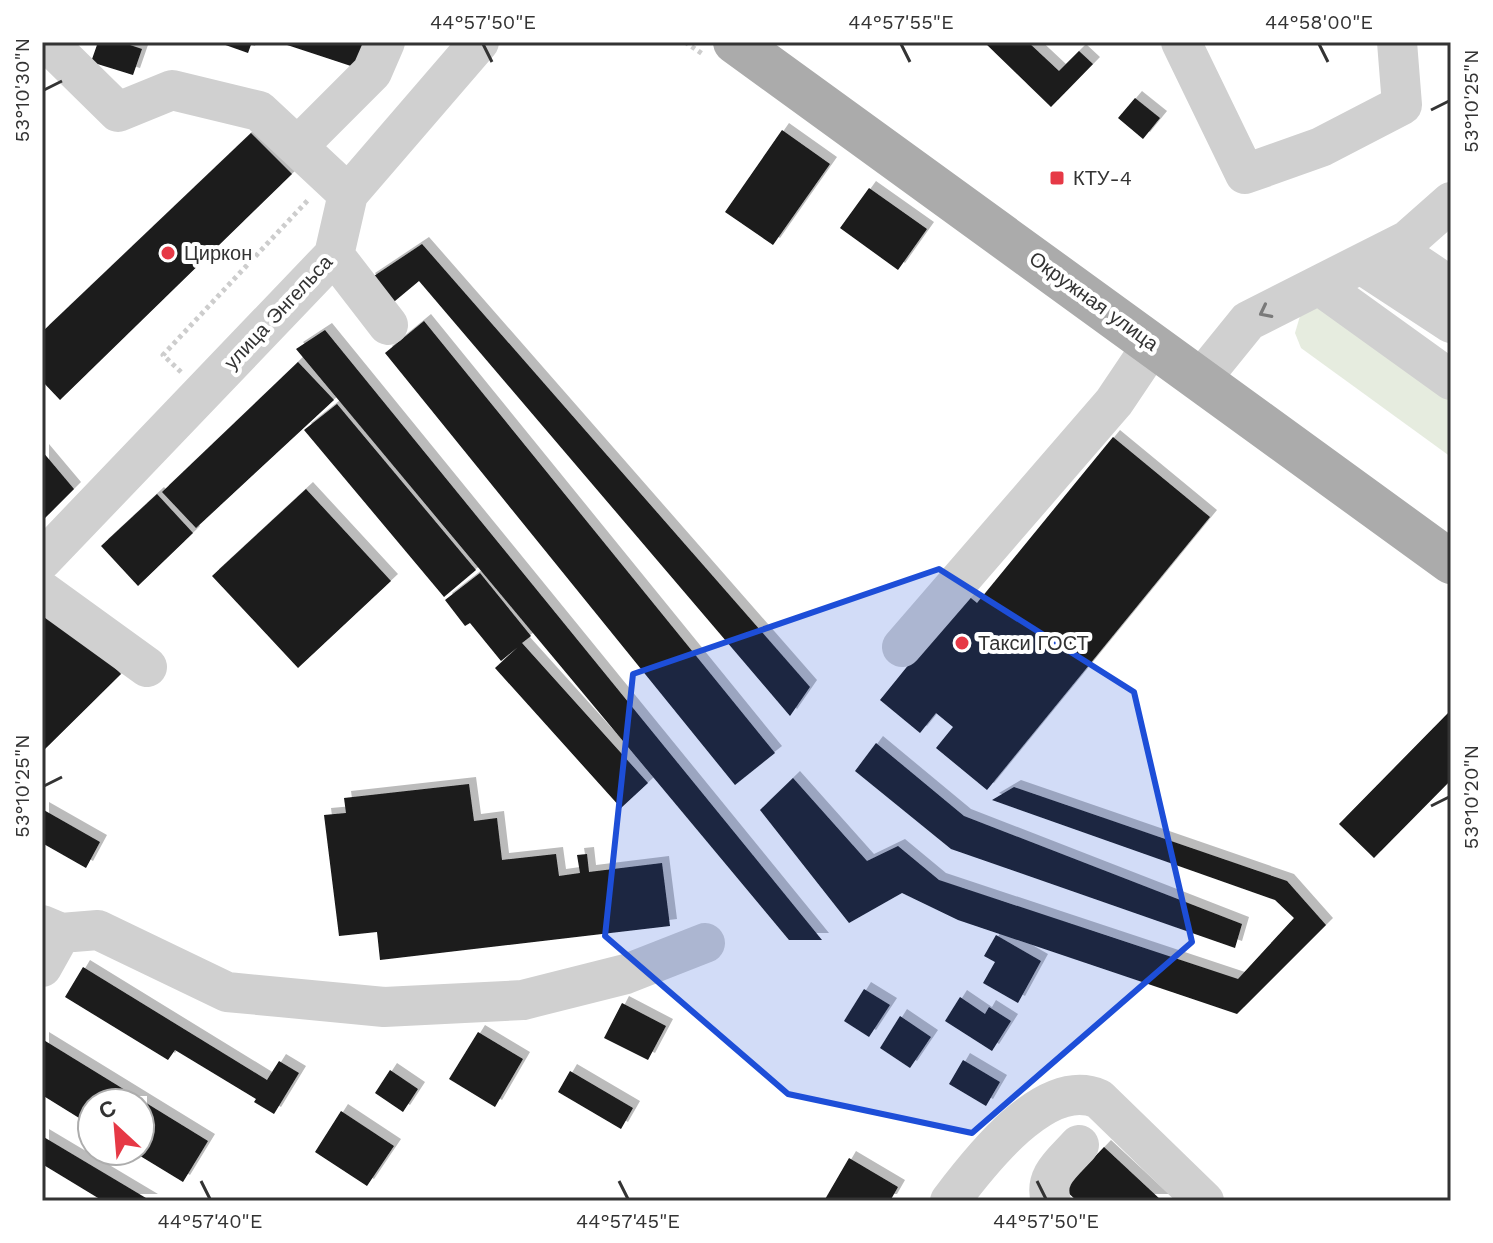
<svg xmlns="http://www.w3.org/2000/svg" width="1493" height="1243" viewBox="0 0 1493 1243" font-family="'Work Sans',sans-serif">
<style>
.green{fill:#e6ecdf}
.building{fill:#1a1a1a;filter:url(#shadow)}
.lines{fill:none;stroke-linecap:round;stroke-linejoin:round}
.path{stroke:#cdcdcd;stroke-width:5;stroke-dasharray:4 4;stroke-linecap:butt}
.minor{stroke:#d0d0d0;stroke-width:40}
.major{stroke:#ababab;stroke-width:44}
.oneway{stroke:#7a7a7a}
.marked{fill:#1d4ed8;fill-opacity:0.2;stroke:#1d4ed8;stroke-width:6;stroke-linejoin:round}
.ticks{fill:none;stroke:#333;stroke-width:3}
.poi-dot{fill:#e63946;stroke:#fff;stroke-width:3}
.labels{text-anchor:middle;stroke-width:8;stroke-linejoin:round;paint-order:stroke}
.poi-label{font-size:20px;fill:#333;stroke:#fff;text-anchor:start}
.street-label{font-size:20px;fill:#333;stroke:#fff}
.neatline{fill:none;stroke:#333;stroke-width:3}
.ticks-label{font-size:20px;text-anchor:middle;fill:#333}
</style>
<defs>
<filter id="shadow"><feDropShadow dx="7" dy="-7" stdDeviation="0" flood-color="#0004"/></filter>
</defs>
<rect width="100%" height="100%" fill="#fff"/>
<path class="green" d="M1315,308L1332,309L1451,396V457L1301,348L1295,333L1300,316Z"/>
<path class="building" d="M98,42H131L130,45L142,49L133,75L91,62Z
M217,42H252L248,53Z
M278,42H366L357,68Z
M984,42H1028L1059,71L1079,51L1093,64L1051,107Z
M1135,98L1160,118L1143,139L1118,118Z
M782,130L830,164L773,245L725,212Z
M251,133L292,174L60,400L42,381V332Z
M869,188L927,229L898,270L840,228Z
M422,244L810,687L790,716L419,281L389,306L368,280Z
M424,321L775,753L735,785L385,353Z
M325,330L822,940H789L296,349Z
M298,362L334,400L196,528L162,492Z
M337,404L476,570L444,597L304,430Z
M1113,437L1210,517L987,790L936,748L953,727L936,713L920,733L880,700L966,594L977,603Z
M42,451L74,489L42,521Z
M306,489L391,581L298,668L212,576Z
M157,494L193,533L138,586L101,546Z
M480,573L531,636L522,643L648,783L621,808L495,668L518,647L501,661L470,623L465,626L445,600Z
M50,603L121,674L42,752V610Z
M1451,710V780L1374,858L1339,824Z
M876,743L964,816L1242,924L1235,948L951,849L855,771Z
M793,778L867,861L898,846L939,880L1238,979L1294,918L1275,900L992,800L1014,787L1287,881L1326,925L1237,1014L958,920L902,893L849,923L760,810Z
M469,784L474,821L497,818L502,860L556,854L559,876L580,873L577,855L587,854L589,872L662,863L670,926L380,960L377,932L339,936L324,815L346,813L344,798Z
M42,809L100,842L86,868L42,843Z
M996,935L1041,961L1018,1003L983,983L995,962L984,956Z
M83,967L267,1080L279,1061L299,1073L274,1114L254,1102L256,1099L175,1050L168,1060L65,997Z
M864,989L890,1005L869,1037L844,1021Z
M960,997L985,1014L989,1007L1011,1021L992,1051L945,1021Z
M622,1003L666,1026L648,1060L604,1038Z
M900,1016L931,1037L910,1068L880,1048Z
M478,1032L523,1059L495,1107L449,1079Z
M42,1039L208,1141L183,1182L132,1151H140V1103H92V1126L42,1095Z
M963,1060L1000,1082L986,1106L949,1084Z
M390,1070L418,1089L403,1112L375,1093Z
M570,1071L633,1108L621,1129L558,1092Z
M341,1111L394,1146L367,1186L315,1152Z
M42,1136L151,1201H103L42,1164Z
M1104,1147L1162,1201H1077L1064,1189Z
M849,1158L898,1187L890,1201H824Z"/>
<g class="lines">
<path class="path" d="M685,42L704,55
M181,372L163,355L309,199"/>
<path class="minor" d="M53,42L58,53L118,112L172,90L259,111L348,194
M1181,42L1245,174L1321,147L1402,105L1397,42
M298,146L372,72L385,42
M1393,248L1451,287
M334,255L388,325
M1361,264L1451,323
M1319,285L1451,380
M1201,379L1248,321L1408,240L1451,202
M42,560L334,255L348,194L479,42
M42,591L147,667
M902,647L1114,402L1153,344
M42,925L61,933L42,967
M61,933L98,930L227,992L384,1007L523,1000L626,974L705,943
M950,1201C978,1164 1045,1075 1099,1099L1204,1201
M1051,1201C1043,1176 1064,1162 1079,1145"/>
<path class="major" d="M735,42L1451,562"/>
</g>
<defs><path id="oneway-chevron" d="M-2-3.5L2.5 0L-2 3.5" fill="none" stroke-width="1.6" stroke-linecap="round" stroke-linejoin="round" transform="scale(2)"/></defs>
<use class="oneway" href="#oneway-chevron" transform="translate(1265 312) rotate(153)"/>
<path class="marked" d="M939,569L1134,692L1192,942L972,1133L788,1094L605,936L633,674Z"/>
<path class="ticks" d="M483,44L492,62M901,44L910,62M1319,44L1328,62M44,90L62,81M1431,110L1449,101M44,786L62,777M1431,806L1449,797M201,1181L210,1199M619,1181L628,1199M1037,1181L1046,1199"/>
<g class="poi-dot">
<rect x="1049" y="170" width="16" height="16" rx="4"/>
<circle cx="168" cy="253" r="8"/>
<circle cx="962" cy="643" r="8"/>
</g>
<g class="labels">
<g class="poi-label">
<text x="1073" y="185">КТУ-4</text>
<text x="184" y="260">Циркон</text>
<text x="978" y="650">Такси ГОСТ</text>
</g>
<g class="street-label">
<text transform="translate(1094 301) rotate(36)" y="7">Окружная улица</text>
<text transform="translate(278 312) rotate(-47)" y="7">улица Энгельса</text>
</g>
</g>
<rect width="1493" height="1243" fill="none" stroke="#ffffff" stroke-width="88"/>
<g transform="translate(116 1127) rotate(334)"><circle r="38" fill="#ffffff" stroke="#adadad" stroke-width="2"/>
<path d="M0-6L14 30L0 20L-14 30Z" fill="#e63946"/>
<text y="-12" font-size="22" font-weight="bold" text-anchor="middle" fill="#333333">С</text>
</g>
<rect x="44" y="44" width="1405" height="1155" class="neatline"/>
<g class="ticks-label">
<text x="483" y="29">44°57'50"E</text>
<text x="901" y="29">44°57'55"E</text>
<text x="1319" y="29">44°58'00"E</text>
<text transform="translate(22 90) rotate(-90)" y="7">53°10'30"N</text>
<text transform="translate(1471 101) rotate(-90)" y="7">53°10'25"N</text>
<text transform="translate(22 786) rotate(-90)" y="7">53°10'25"N</text>
<text transform="translate(1471 797) rotate(-90)" y="7">53°10'20"N</text>
<text x="210" y="1228">44°57'40"E</text>
<text x="628" y="1228">44°57'45"E</text>
<text x="1046" y="1228">44°57'50"E</text>
</g>
</svg>
